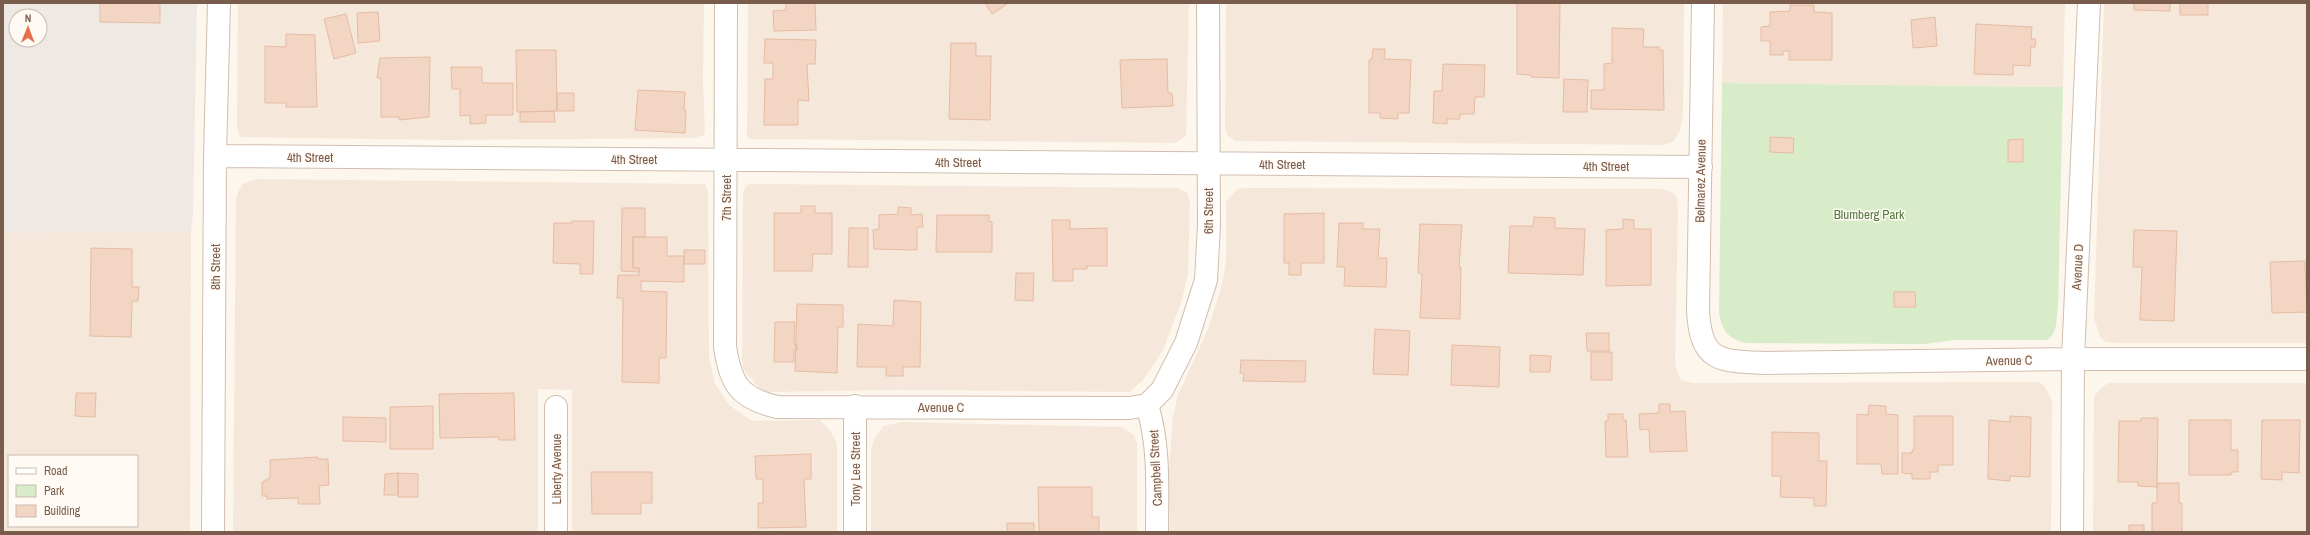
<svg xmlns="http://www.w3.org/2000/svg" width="2310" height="535" viewBox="0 0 2310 535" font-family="'Archivo Narrow',sans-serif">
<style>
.residential{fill:#f5e8da;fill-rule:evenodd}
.industrial{fill:#efe9e4;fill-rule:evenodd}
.green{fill:#d8ecc9}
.building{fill:#f3d5c3;stroke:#e6bba3}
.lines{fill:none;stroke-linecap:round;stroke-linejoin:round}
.minor-casing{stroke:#d1beb0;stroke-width:24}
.minor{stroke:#fff;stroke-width:22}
.labels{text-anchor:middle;stroke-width:3;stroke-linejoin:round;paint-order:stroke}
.street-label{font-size:13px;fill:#7a5c4d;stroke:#fffaf3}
.park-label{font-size:13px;fill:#537a41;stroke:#fffaf3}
</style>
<rect width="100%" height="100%" fill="#fdf6ec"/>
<path class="residential" d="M238,3H704L703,80L705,131L704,135L694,138L446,140L242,137L239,134L237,128Z
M748,3H1189L1186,136L1175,143L749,139L747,137Z
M1226,3H1684L1683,114L1680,130L1674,141L1664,145L1236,141L1228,136L1225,129Z
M1723,3H2065L2063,87L1722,83Z
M2104,3H2307V343H2120L2106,342L2100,337L2094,318Z
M256,179L705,184L708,191L709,358L715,384L729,405L752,421L814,420H820L829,429L836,441L837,448V532H572V390L538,389V532H233L236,200L238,192L243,184Z
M752,184L1178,188L1187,193L1190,202L1188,273L1182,300L1163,350L1144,379L1130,392L898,390L769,392L759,388L748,375L743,368L742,358L743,193L747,185Z
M1245,188L1662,189L1672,192L1677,198L1678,209L1675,365L1681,380L1693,383L2038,382L2045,387L2052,401L2051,532H1170L1169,469L1173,417L1178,395L1208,329L1222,285L1226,261V202L1237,189Z
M191,232L190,532H3V233ZM9,456H137V526H9Z
M2108,383H2307V532H2093L2094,397L2100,389Z
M901,422L1122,427L1134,435L1137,443V532H871V452L874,439L884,426Z"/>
<path class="industrial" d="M3,3H197L193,215L191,232L3,233ZM16,16H40V40H16Z"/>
<path class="green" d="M1722,83L2063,87L2058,307C2056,318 2058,334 2047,340H1955L1924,344L1745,343C1728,338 1722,331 1719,313Z"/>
<path class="building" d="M100,3H160V23L100,22Z
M786,3H815L816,30L774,31L773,11L786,10Z
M985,3H1006L1007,4L992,14Z
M1517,3H1560L1559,78L1531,77V75L1517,74Z
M2134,3H2170V11L2134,10Z
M2180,3H2208V15H2180Z
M1790,5H1814V12L1832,13V60H1789V51H1783V55H1770V41H1761V27L1770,26V12L1790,11Z
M378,12L380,41L358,43L357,13Z
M346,14L356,53L334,59L324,19Z
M1935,17L1937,46L1913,48L1911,20Z
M1976,24L2032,27L2031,39H2036L2035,47H2031L2030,66L2013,65V75L1974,74Z
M1612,28L1644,29L1643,47H1659V50H1663L1664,110L1591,109V90H1604V64L1612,63Z
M286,34L315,35L317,107H286V103H265V46L286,47Z
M765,39L816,40L815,64H807L809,101L798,100V125H764L765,79H773V63H764Z
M951,43H976V56H991L990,120L949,119Z
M1373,49H1385L1384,59L1411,60L1409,113H1398V119L1380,118V113H1369V60L1372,59Z
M516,50H556L557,111L517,112Z
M430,57L429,117L399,120V117H381V78H377L380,58Z
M1167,59L1168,93H1172L1173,106L1122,108L1120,60Z
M1443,64L1485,65L1484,97H1475L1474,114H1460V119H1447V124L1433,123L1434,91H1442Z
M451,67H482V83H513V115H486V123L470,124V115L460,116V89H452Z
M1564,79L1588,80L1587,112H1563Z
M638,90L685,92L684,110H686L685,133L635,130Z
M557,93H574V111H557Z
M554,111L555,122H520V112Z
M1770,137L1794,138L1793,153L1770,152Z
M2023,139V162H2008V140Z
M801,206H815V213H832V254H813L812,271H774V213H801Z
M898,207L911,208V215L922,214L923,227H917V250L874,249L873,230L879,229V215L898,214Z
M622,208H645V237H633V268H639V272L621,271Z
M1324,213V263H1301V275H1289V263H1284V214Z
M937,215H989V221L992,222V252H936Z
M1534,217L1555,218V228L1585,229L1583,275L1508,273L1510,226H1533Z
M1623,219L1634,220V229H1651V285L1606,286V230L1623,229Z
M1052,220H1070V229L1107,228V266H1087V269H1073V281H1053Z
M572,221H594L593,274H580V264L553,263L554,223H572Z
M1339,223H1363V229H1380L1378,258H1387L1386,287L1344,286L1345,267H1337Z
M1420,224L1462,225L1459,267H1461L1460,319L1420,318L1422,274L1418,273Z
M849,228H868V267H848Z
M2134,230L2177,231L2174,321L2140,320L2142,267H2133Z
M633,237H667V256H684V282L641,281V291L667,292L666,358H659V383L622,382L623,298H617L618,275H639V268H633Z
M91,248L132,249V287H139L138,301H132L131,337L90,336Z
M684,250H705V264H684Z
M2305,261L2307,312L2272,313L2270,262Z
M1016,273H1034L1033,301L1015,300Z
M1894,292H1915L1916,307H1894Z
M894,300L921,302L920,367H903V376H886V367H857L858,324L893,326Z
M797,304L843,305V327H838L837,373L795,371Z
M775,322H795L794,344L797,345V350H794V362H774Z
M1375,329L1410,331L1408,375L1373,374Z
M1586,333H1609V351H1587Z
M1452,345L1500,347L1499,387L1451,385Z
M1591,352H1612V380H1591Z
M1530,355L1551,356L1550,372H1530Z
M1241,360L1306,361L1305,382L1243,381L1244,373H1240Z
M76,393H96L95,417L75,416Z
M514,393L515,440H499V437L440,438L439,394Z
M1659,404H1670V412L1685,411L1687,451L1650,452L1649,429L1640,430L1639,414L1659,413Z
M1869,405L1886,406V414L1898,415V474H1882L1881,464H1857V414L1868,415Z
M433,406V449H390V407Z
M1608,414H1623V420H1626L1628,457H1606L1605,421H1608Z
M1914,416H1953V465H1938V472H1930V479H1912V474L1902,473V453H1912V450H1914Z
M2010,416L2031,417L2030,477L2010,476V481L1988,479L1989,420L2010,422Z
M343,417L386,418V442L343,441Z
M2141,418H2158L2157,487L2138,486V482H2118L2119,421H2141Z
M2189,420H2231V450H2238V472H2231V475H2189Z
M2262,420H2300L2299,473L2282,472V480L2261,479Z
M1772,432L1819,433V461H1827L1826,506H1814V498L1780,497L1781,476H1772Z
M811,454V479H804L806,527L758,528V503H763V479H756L755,456Z
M318,457V459H328L329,485L319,486L320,504H298V498L267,499V496H262V482L270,478V460Z
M591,472H652V503H641V514H592Z
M398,473V495H384L385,474Z
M398,473L418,474V497H398Z
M2157,483H2179V503H2182V532H2152V503H2157Z
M1038,487H1092V517H1099V532H1039Z
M1007,523H1034V532H1007Z
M2129,525H2144V532H2129Z"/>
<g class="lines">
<g class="minor-casing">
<path id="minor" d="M726,3L725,347C731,384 739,398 777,407L1129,408L1147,405
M1703,3L1698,311C1701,362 1719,361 1765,363L2073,359H2307
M215,156L1701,167
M1147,405L1162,390L1186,343L1206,280L1209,225L1208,3
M1147,405C1160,446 1157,489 1157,532
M213,532L215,156L219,3
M556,532V407
M855,532V406
M2072,532L2073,359L2089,3"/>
</g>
<use href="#minor" class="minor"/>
</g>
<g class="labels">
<g class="street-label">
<text x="310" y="162">4th Street</text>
<text x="634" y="164">4th Street</text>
<text x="958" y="167">4th Street</text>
<text x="1282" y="169">4th Street</text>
<text x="1606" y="171">4th Street</text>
<text transform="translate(1700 181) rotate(-89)" y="5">Belmarez Avenue</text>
<text transform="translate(726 198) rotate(-90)" y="5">7th Street</text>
<text transform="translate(1208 211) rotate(-90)" y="5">6th Street</text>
<text transform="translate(215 267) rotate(-90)" y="5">8th Street</text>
<text transform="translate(2077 267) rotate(-87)" y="5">Avenue D</text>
<text transform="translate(2009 360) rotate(-1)" y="5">Avenue C</text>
<text x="941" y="412">Avenue C</text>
<text transform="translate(1155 468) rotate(-93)" y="5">Campbell Street</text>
<text transform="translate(556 469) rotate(-90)" y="5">Liberty Avenue</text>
<text transform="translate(855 469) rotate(-90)" y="5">Tony Lee Street</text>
</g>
<g class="park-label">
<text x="1869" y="219">Blumberg Park</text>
</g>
</g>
<rect width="2310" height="535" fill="none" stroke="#7a5c4d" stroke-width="8"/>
<rect x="8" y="455" width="130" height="72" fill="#fffaf3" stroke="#cabbb1"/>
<rect x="16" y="468" width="20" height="6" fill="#ffffff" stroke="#cabbb1"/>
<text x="44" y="475" font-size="12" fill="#7a5c4d">Road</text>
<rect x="16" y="485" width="20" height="12" fill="#d8ecc9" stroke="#cabbb1"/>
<text x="44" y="495" font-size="12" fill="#7a5c4d">Park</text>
<rect x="16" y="505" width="20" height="12" fill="#f3d5c3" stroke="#cabbb1"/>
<text x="44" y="515" font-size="12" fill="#7a5c4d">Building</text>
<g transform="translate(28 28) rotate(1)"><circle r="19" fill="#fffaf3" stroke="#cabbb1"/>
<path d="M0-3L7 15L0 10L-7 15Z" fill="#e76f51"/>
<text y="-6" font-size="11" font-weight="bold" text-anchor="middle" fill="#7a5c4d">N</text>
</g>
</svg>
